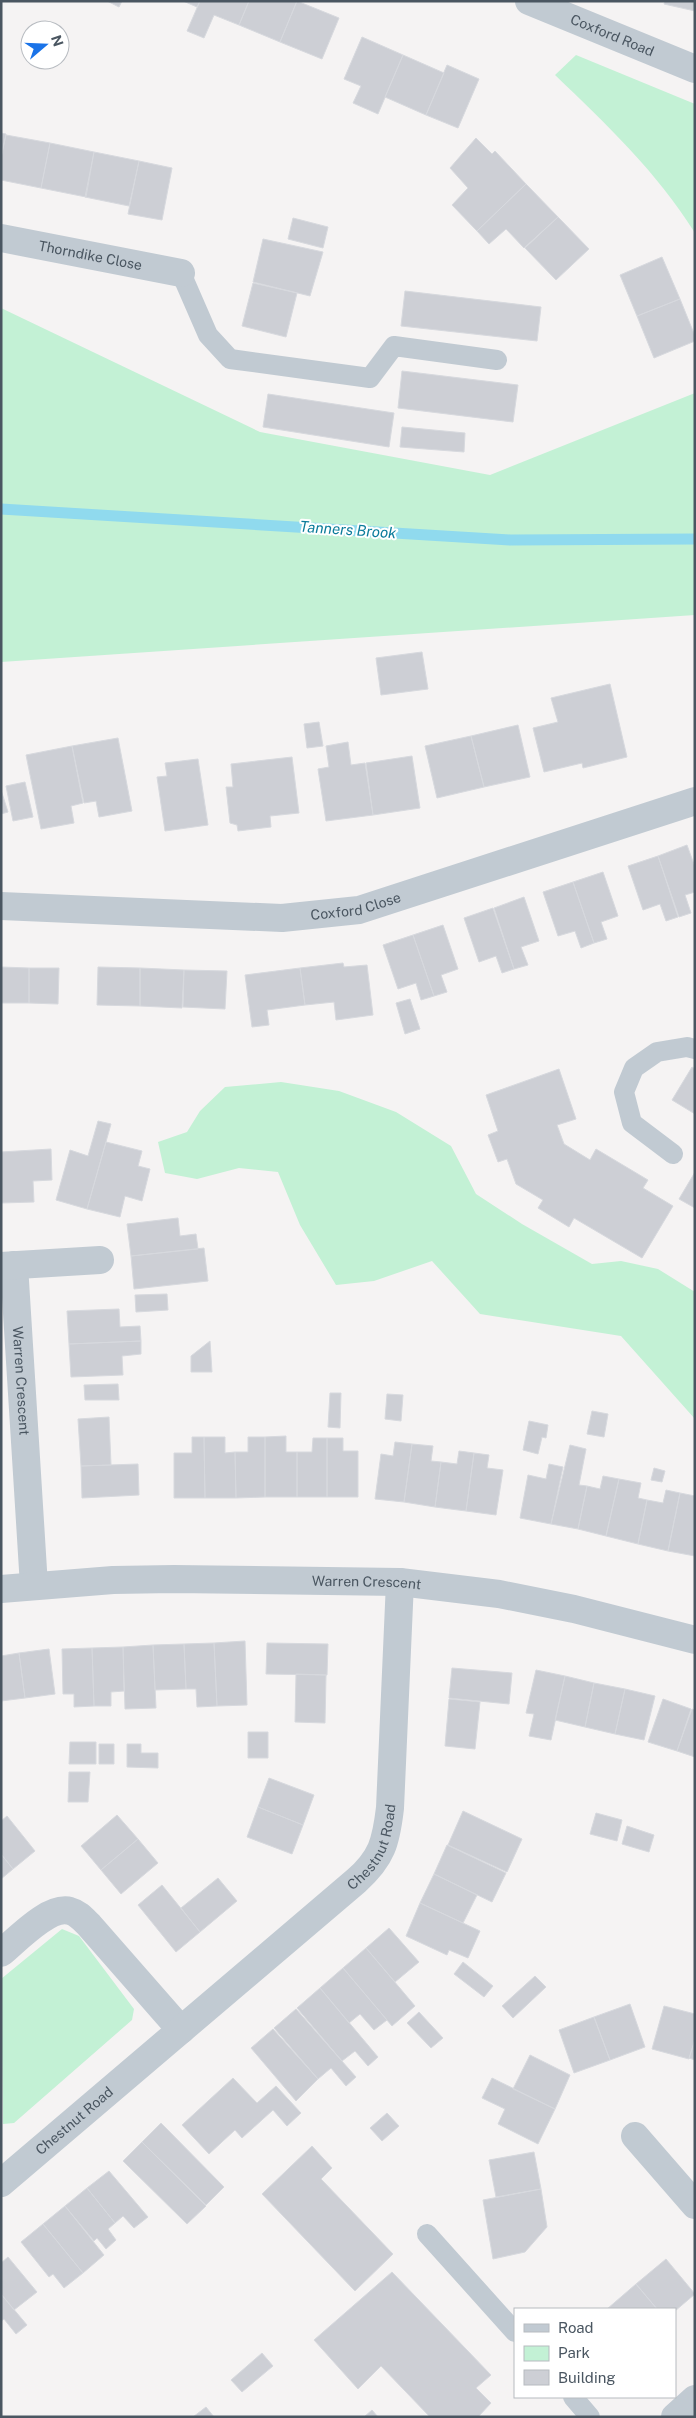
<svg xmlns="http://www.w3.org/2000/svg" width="696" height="2418" viewBox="0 0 696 2418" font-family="'Public Sans',sans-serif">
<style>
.green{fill:#c3f1d5}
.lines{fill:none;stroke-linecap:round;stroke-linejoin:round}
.stream{stroke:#90daee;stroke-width:11}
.building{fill:#cdcfd5;stroke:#d7d9de}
.service{stroke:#c1cad2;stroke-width:20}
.minor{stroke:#c1cad2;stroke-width:28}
.tertiary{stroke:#c1cad2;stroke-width:28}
.labels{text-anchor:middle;stroke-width:4;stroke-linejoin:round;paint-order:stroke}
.street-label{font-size:14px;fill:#4a5661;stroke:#fff}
.water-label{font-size:15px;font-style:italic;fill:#0c7c9b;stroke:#fff}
</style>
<rect width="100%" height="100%" fill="#f5f3f3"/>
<path class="green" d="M576,55L695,104V233C657,172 606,124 555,75Z
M1,308L260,432L490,475L695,393V615L1,662Z
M281,1082L339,1091L396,1112L451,1146L476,1194L522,1224L592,1264L621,1261L658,1269L695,1292V1419L621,1336L480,1314L432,1261L374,1281L336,1285L300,1225L278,1172L239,1168L197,1179L165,1173L158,1142L187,1132L200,1111L225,1087Z
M62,1929L79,1936L134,2009L132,2020L14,2123L3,2124L1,1979Z"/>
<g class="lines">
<path class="stream" d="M1,509L510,540L695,539"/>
</g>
<path class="building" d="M107,1H122L119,7Z
M183,1H200L197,7Z
M200,1H249L239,25L214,15L204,38L187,31Z
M249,1H297L280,42L239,25Z
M297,1L339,18L322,59L280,42Z
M665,1H695V11L664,4Z
M362,37L403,55L378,114L353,103L361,86L344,79Z
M403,55L444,73L426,115L385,97Z
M447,65L479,79L458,128L426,115Z
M1,133L6,134L1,157Z
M6,135L50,143L41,188L1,180V158Z
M476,138L492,154L495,151L526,184L477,231L452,205L468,188L450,168Z
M50,143L94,152L86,197L41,188Z
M94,152L139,161L129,206L85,197Z
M139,161L172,168L162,220L128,214Z
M526,184L558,217L524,248L506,229L489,244L477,231Z
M558,217L589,249L556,280L525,248Z
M293,218L328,227L323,248L288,239Z
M263,239L323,252L310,296L253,282Z
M662,257L680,299L637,316L620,275Z
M253,283L297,293L286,337L242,326Z
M405,291L541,307L537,341L401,326Z
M680,299L695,336V341L654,358L637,316Z
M402,371L518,385L513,422L398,408Z
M268,394L394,413L389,447L263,427Z
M402,427L465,433L464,452L400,447Z
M422,652L428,689L381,695L376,658Z
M610,684L627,757L583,768L582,763L544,772L533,728L558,722L551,698Z
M319,722L323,746L307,748L304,724Z
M518,725L530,777L484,787L471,736Z
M471,736L484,787L437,798L425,746Z
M118,738L132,811L99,817L96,801L84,803L72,746Z
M348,742L351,765L365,763L373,815L326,821L318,769L329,767L326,746Z
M72,746L83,803L71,806L74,823L41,829L26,755Z
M412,756L420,808L373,815L366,763Z
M292,757L299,813L270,816L271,827L238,831L237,825L230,823L226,787H233L231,764Z
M198,759L208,825L165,831L157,777L167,776L165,763Z
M25,782L33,817L13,821L6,786Z
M1,790L8,812L1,814Z
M687,845L695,867V892L685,895L691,913L679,917L658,856Z
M658,856L678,917L666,921L660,904L643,910L628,866Z
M603,872L618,916L601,922L607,939L594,943L573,882Z
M573,882L594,943L581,948L575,931L558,936L543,892Z
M524,897L539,941L521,947L528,965L514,969L494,908Z
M493,908L514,969L502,973L496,956L479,962L464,918Z
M443,925L458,969L441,975L447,992L434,996L413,935Z
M413,935L434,996L421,1000L416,983L398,989L383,945Z
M343,963L344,967L367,965L373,1015L336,1020L334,1002L305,1005L300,968Z
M1,967L29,968V1003H1Z
M98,967L140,968V1006L97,1005Z
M29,968H59L58,1004L29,1003Z
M140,968L184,970L182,1008L140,1006Z
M300,968L305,1005L267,1010L269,1025L252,1027L245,975Z
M184,970L227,971L225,1009L183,1007Z
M410,999L420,1029L405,1034L396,1003Z
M692,1067L695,1069V1114L672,1100Z
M559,1069L576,1119L557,1125L564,1144L590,1160L596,1149L648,1180L643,1188L673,1206L642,1258L574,1218L569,1227L538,1208L543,1200L516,1184L507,1159L498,1162L488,1135L498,1131L486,1095Z
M98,1121L111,1124L87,1209L56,1200L70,1150L88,1156Z
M106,1142L142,1151L138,1166L150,1169L142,1201L125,1196L120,1217L87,1209Z
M51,1149L52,1180L33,1181L34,1202L1,1203V1152Z
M695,1172V1208L679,1199Z
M178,1218L180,1236L196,1234L198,1249L131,1256L127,1224Z
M204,1248L208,1281L134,1289L131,1256Z
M167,1294L168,1310L136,1312L135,1295Z
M119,1309L120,1327L140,1326L141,1341L69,1344L67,1311Z
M141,1341V1354L122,1356L123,1375L71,1377L69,1344Z
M210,1341L212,1372H191V1356Z
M118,1384L119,1400H85L84,1385Z
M330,1393H341L340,1428L328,1427Z
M387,1394L403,1395L401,1421L385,1419Z
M592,1411L608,1414L604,1437L587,1434Z
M109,1417L111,1465L81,1466L78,1419Z
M529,1421L548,1425L546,1438L542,1437L538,1454L523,1450Z
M286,1436V1452H297V1497H265V1437Z
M192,1437H204L205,1498H174V1453H192Z
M204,1437H225V1453L235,1452L236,1498H205Z
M248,1437H265V1497L236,1498L235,1452H248Z
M313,1438H327V1497H297V1452H312Z
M327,1438H343V1451H358V1497H327Z
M395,1442L412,1444L404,1502L375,1499L381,1454L393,1456Z
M412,1444L433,1446L431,1461L441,1462L435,1507L404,1502Z
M570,1445L586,1449L579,1485L587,1486L578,1529L551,1524Z
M459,1451L474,1453L466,1511L435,1507L441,1462L457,1464Z
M474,1453L489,1455L487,1468L503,1470L496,1515L466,1511Z
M138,1464L139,1495L82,1498L81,1466Z
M549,1464L563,1467L551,1524L520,1518L528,1475L546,1479Z
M654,1468L665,1471L662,1482L651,1480Z
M603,1476L619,1479L606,1536L578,1529L587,1486L600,1489Z
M619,1479L641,1483L638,1498L647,1500L638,1544L606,1536Z
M666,1490L680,1493L668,1551L638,1544L647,1500L663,1503Z
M680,1493L695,1496V1556L668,1551Z
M245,1641L247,1705L217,1706L214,1643Z
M214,1643L217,1706L197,1707L196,1689H186L184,1644Z
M267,1643L328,1644L327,1675L266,1674Z
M184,1644L186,1689L155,1690L153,1645Z
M153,1645L156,1708L125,1709L123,1647Z
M123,1647L124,1691L111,1692V1706H94L92,1648Z
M92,1648L94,1706L74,1707V1694H63L62,1649Z
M49,1649L55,1694L25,1698L19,1653Z
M19,1653L25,1698L1,1701V1656Z
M452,1668L512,1673L509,1704L449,1698Z
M536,1670L565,1676L551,1740L529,1736L534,1714L526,1713Z
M296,1674L326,1675L325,1723L295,1722Z
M565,1676L594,1683L585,1727L555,1720Z
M594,1683L625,1689L615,1734L585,1727Z
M625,1689L655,1696L644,1740L615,1734Z
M449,1699L480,1702L475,1749L445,1746Z
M663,1699L691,1709L677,1751L648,1742Z
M692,1709L695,1710V1757L677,1751Z
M248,1732H268V1758H248Z
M70,1742H96V1764H69Z
M99,1744H114V1764H99Z
M127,1744H141V1753H158V1768L127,1767Z
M69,1772H90L88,1802H68Z
M269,1778L314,1795L303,1825L258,1807Z
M258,1807L303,1825L292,1854L247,1837Z
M463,1811L522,1839L507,1872L448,1845Z
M596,1813L622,1820L617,1841L590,1834Z
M117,1815L138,1839L101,1870L81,1846Z
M7,1816L35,1851L13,1869L1,1854V1821Z
M627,1826L654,1835L649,1852L622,1844Z
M138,1839L158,1863L121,1894L101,1870Z
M447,1845L506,1873L492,1902L434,1874Z
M1,1854L13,1869L1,1879Z
M434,1874L477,1895L463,1923L420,1903Z
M218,1878L237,1901L200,1932L181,1908Z
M162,1885L200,1932L176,1952L138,1905Z
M420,1903L480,1931L468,1958L449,1950L447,1955L406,1936Z
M389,1928L419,1962L395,1982L366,1948Z
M366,1948L415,2006L392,2026L343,1968Z
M463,1962L493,1986L484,1997L454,1974Z
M343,1968L387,2020L374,2030L360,2014L349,2023L320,1988Z
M535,1976L546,1987L513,2018L502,2006Z
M320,1988L378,2057L368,2066L355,2051L342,2061L297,2008Z
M630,2004L645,2047L610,2060L594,2017Z
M664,2006L695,2014V2039L689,2059L652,2049Z
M296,2009L356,2077L346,2086L331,2068L318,2079L274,2028Z
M419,2012L443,2038L431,2048L407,2023Z
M594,2017L610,2060L574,2073L559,2030Z
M273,2029L318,2079L296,2101L251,2048Z
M695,2040V2060L689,2058Z
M530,2055L570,2075L555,2109L513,2089Z
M233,2078L257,2103L276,2086L301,2113L287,2126L273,2110L242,2138L235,2130L209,2154L182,2125Z
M492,2078L555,2109L538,2144L498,2124L505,2109L482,2098Z
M387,2113L399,2126L382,2141L370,2128Z
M161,2123L224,2187L206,2205L142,2142Z
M142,2142L206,2206L187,2224L123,2161Z
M312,2146L332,2168L321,2179L393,2254L355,2291L262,2194Z
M534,2152L541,2189L496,2197L489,2160Z
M109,2171L148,2217L134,2228L123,2216L115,2223L87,2188Z
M87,2188L115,2223L108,2229L116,2240L106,2249L97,2238L94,2241L65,2206Z
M541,2189L547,2227L525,2252L493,2259L483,2200Z
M65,2206L104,2255L83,2273L43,2224Z
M43,2224L83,2273L64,2288L53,2274L49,2277L21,2242Z
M8,2257L37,2292L14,2310L1,2294V2263Z
M666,2259L695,2294L675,2311V2309H657L636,2284Z
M392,2272L491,2375L476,2388L491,2403L478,2417H430L381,2366L358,2389L314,2340Z
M636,2284L657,2309H607Z
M1,2294L27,2325L16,2334L4,2319L1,2321Z
M262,2353L273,2366L242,2392L231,2380Z
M206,2407L214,2417H193Z
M372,2410L378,2417H364Z"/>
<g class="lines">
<path class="service" d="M181,273L208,335L230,359L370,378L394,346L497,360
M673,1154L632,1123L624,1092L634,1068L657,1052L687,1047L695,1049
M427,2234L515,2332
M573,2397L590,2417"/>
<g class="minor">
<path id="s1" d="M1,238L181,273"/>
<path id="s2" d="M1,906L282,918L359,910L695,801"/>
<path id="s3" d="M14,1265L34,1586"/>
<path d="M1,1266L100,1260"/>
<path id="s4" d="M1,1589L113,1580L174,1579L400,1582L499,1594L574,1609L695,1640"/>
<path d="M1,1953C17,1940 49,1905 70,1911C78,1913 83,1919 89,1925L181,2030"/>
<path d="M635,2136L695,2205"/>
<path id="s5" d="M1,2183L356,1881C382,1858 386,1842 390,1808L400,1582"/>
</g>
<g class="tertiary">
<path id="s6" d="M529,1L695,69"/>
<path d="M675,2417L695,2399"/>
</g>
</g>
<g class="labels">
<g class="street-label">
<text dy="5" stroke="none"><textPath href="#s6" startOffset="90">Coxford Road</textPath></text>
<text dy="5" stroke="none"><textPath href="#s1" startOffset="91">Thorndike Close</textPath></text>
<text dy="5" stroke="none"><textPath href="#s2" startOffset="356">Coxford Close</textPath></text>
<text dy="5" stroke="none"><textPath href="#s3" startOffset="116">Warren Crescent</textPath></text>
<text dy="5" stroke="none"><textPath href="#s4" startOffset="366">Warren Crescent</textPath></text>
<text dy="5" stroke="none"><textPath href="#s5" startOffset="505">Chestnut Road</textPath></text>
<text dy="5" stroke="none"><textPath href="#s5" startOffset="96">Chestnut Road</textPath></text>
</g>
<g class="water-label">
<text transform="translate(348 530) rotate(4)" y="5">Tanners Brook</text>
</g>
</g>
<rect width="696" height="2418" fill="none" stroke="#4a5661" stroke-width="5"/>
<rect x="514" y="2308" width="162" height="90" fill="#ffffff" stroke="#b7bbc0"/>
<rect x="524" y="2324" width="25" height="8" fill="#c1cad2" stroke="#b7bbc0"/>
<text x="558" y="2333" font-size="15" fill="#4a5661">Road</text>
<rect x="524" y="2346" width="25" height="15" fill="#c3f1d5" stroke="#b7bbc0"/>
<text x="558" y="2358" font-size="15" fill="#4a5661">Park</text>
<rect x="524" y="2370" width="25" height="15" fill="#cdcfd5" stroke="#b7bbc0"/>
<text x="558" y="2383" font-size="15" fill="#4a5661">Building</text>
<g transform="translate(45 45) rotate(71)"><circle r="24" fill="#ffffff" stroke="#b7bbc0"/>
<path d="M0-4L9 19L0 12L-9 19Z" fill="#1a73e8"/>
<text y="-8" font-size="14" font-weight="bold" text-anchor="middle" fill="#4a5661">N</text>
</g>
</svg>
